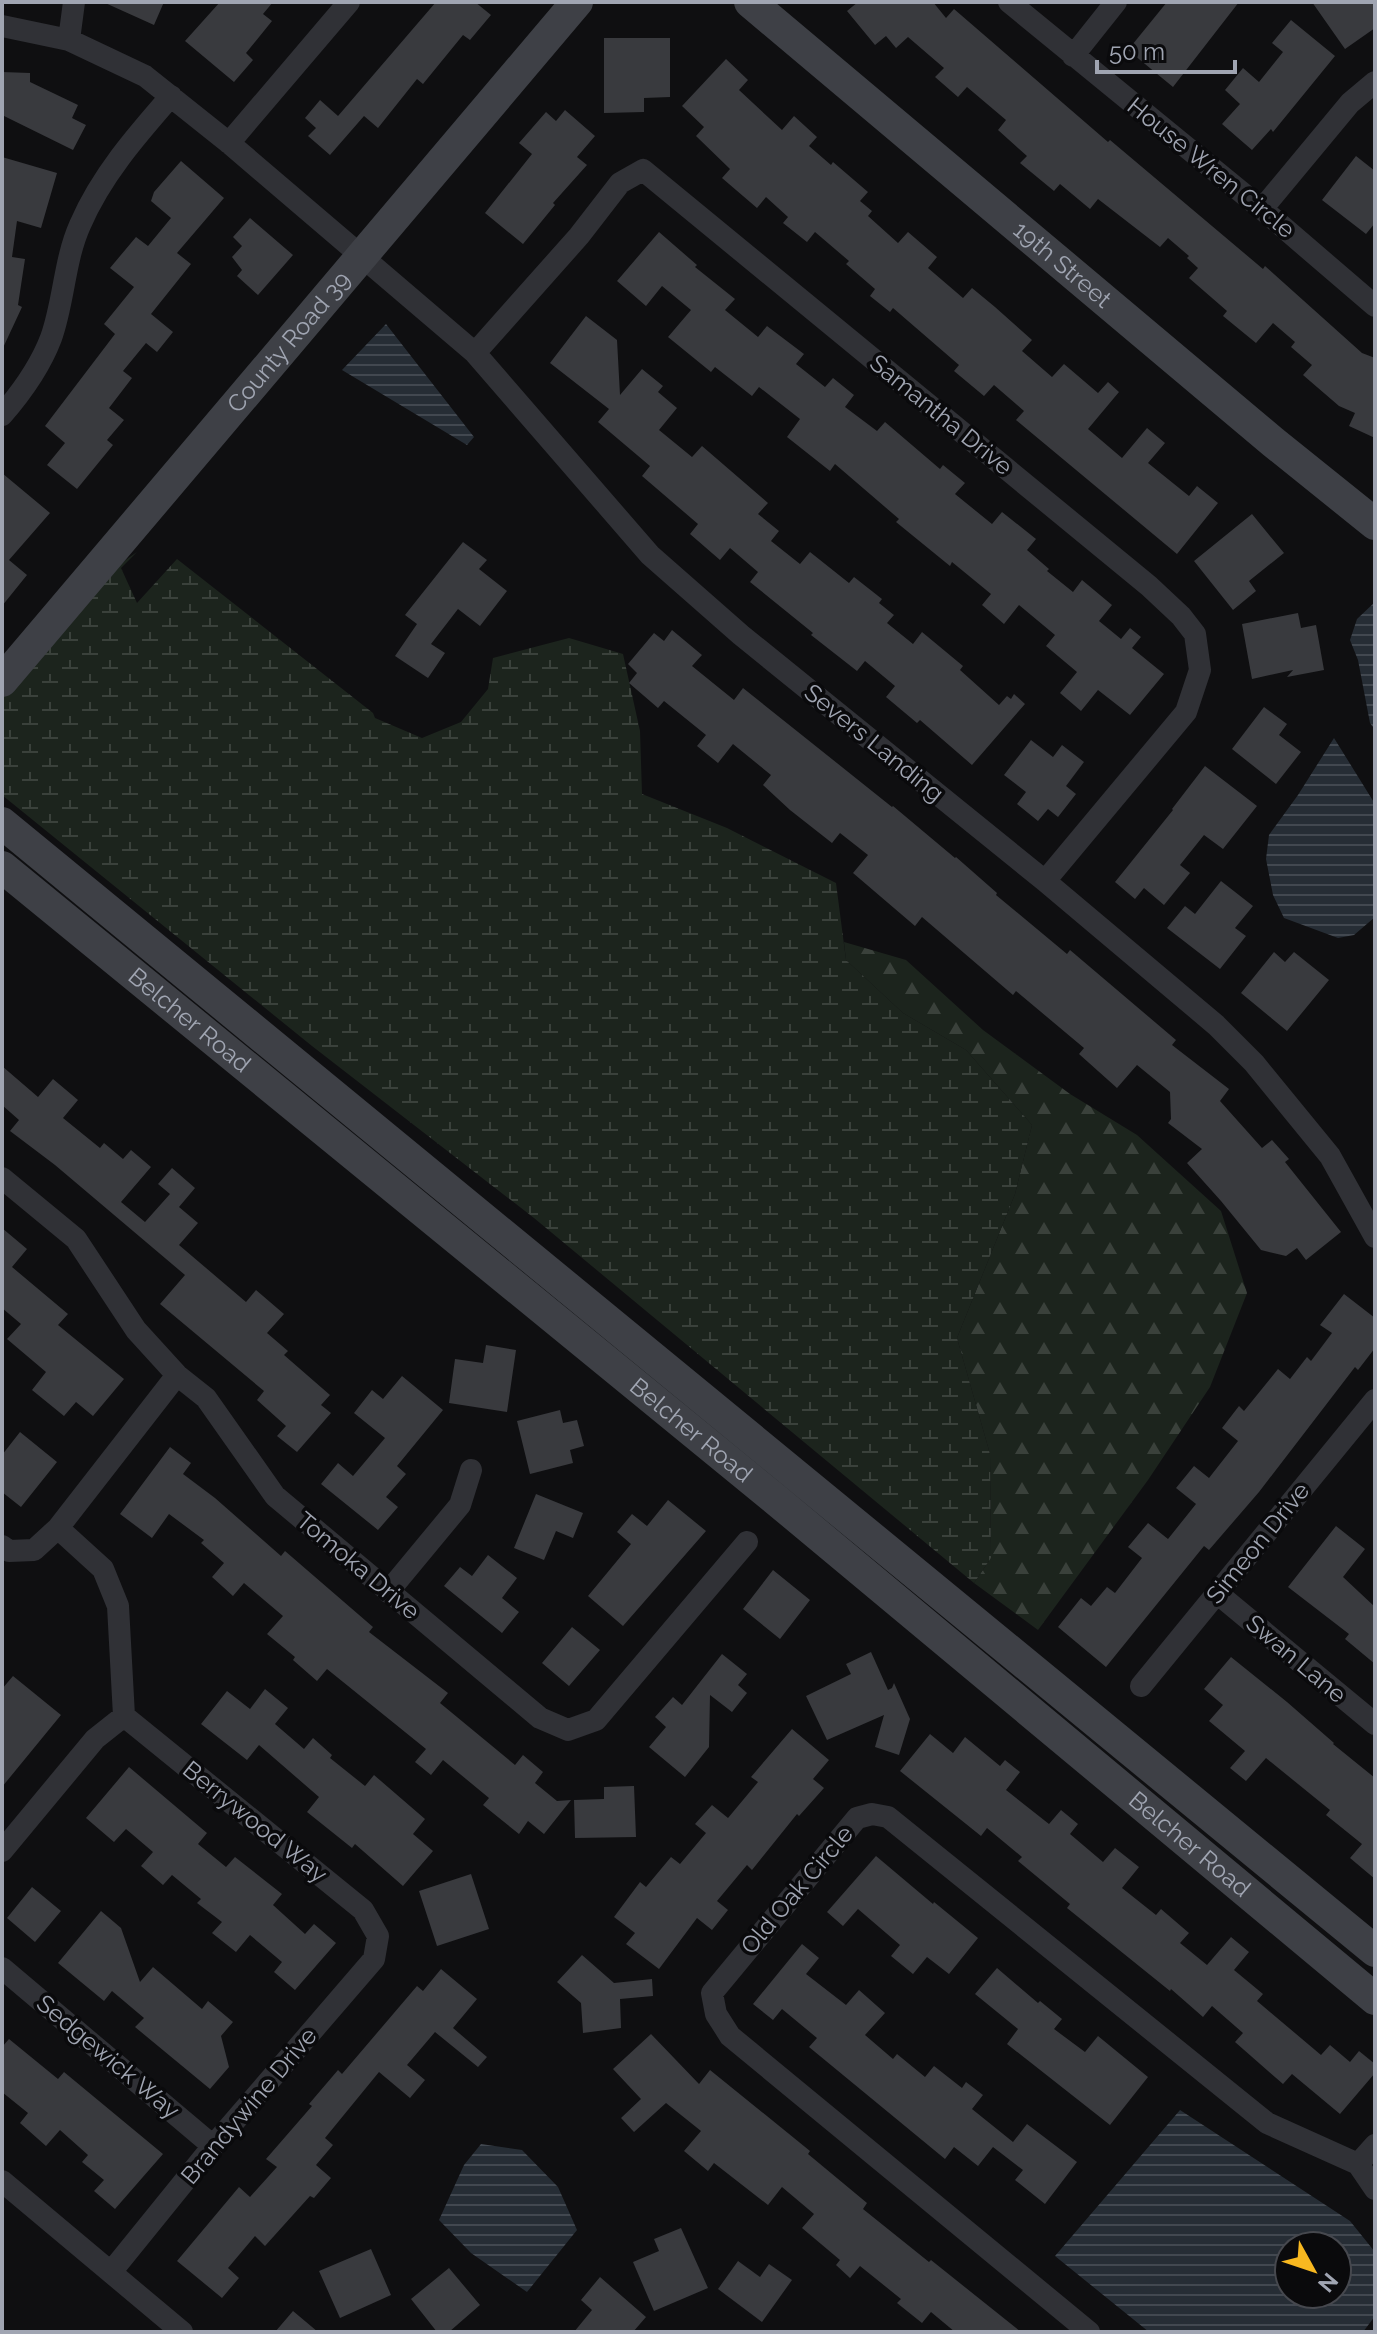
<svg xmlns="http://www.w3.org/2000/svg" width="1377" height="2334" viewBox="0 0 1377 2334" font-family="Raleway,sans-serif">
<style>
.forest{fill:url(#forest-firs)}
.wetland{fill:url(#wetland-marsh)}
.water{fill:url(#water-rules);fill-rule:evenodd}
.building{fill:#393a3e}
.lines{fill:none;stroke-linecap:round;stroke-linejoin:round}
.street{stroke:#303136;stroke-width:22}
.secondary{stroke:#3e4046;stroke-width:32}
.labels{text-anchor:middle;stroke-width:7;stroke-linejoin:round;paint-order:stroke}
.street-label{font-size:24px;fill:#a0a5b2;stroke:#0a0a0c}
</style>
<defs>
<pattern id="forest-firs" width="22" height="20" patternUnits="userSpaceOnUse" patternTransform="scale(2)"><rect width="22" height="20" fill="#1c241d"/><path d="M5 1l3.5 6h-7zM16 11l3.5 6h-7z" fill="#3a413b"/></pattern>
<pattern id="wetland-marsh" width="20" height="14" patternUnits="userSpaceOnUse" patternTransform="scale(2)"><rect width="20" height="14" fill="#1c241d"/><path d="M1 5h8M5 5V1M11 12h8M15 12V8" fill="none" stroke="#3a413b"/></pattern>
<pattern id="water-rules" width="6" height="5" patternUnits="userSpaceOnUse" patternTransform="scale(2)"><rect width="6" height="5" fill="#262d35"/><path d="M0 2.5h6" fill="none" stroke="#424850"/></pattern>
</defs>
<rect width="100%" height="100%" fill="#0f0f11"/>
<path class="forest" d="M844,942L906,960L983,1030L1070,1094L1137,1135L1221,1211L1247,1293L1210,1387L1148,1480L1038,1630L974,1583L991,1558L990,1454L957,1338L1015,1194L1032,1125L966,1050L903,1013L846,960Z"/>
<path class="wetland" d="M137,552L121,568L137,603L177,559L373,713L375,718L422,738L461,722L488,689L493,658L569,638L623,654L640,731L642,794L727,828L836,883L846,960L903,1013L966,1050L1032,1125L1015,1194L957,1338L990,1454L991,1558L974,1583L534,1218L312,1046L2,795V697C41,651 87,585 137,552Z"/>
<path class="water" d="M386,324L474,437L467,445L342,370Z
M1375,602V730L1370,723L1358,660L1350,640L1357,619Z
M1334,738L1375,804V917L1354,935L1338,938L1284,918L1273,895L1266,859L1269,835L1298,795Z
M1180,2110L1350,2221L1375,2252V2316L1363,2332H1149L1055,2256ZM1337,2246V2294H1289V2246Z
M481,2144L522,2150L558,2187L577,2230L527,2292L471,2253L439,2220L464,2165Z"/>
<path class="building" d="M103,2H164L154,25Z
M220,2H273L263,14L272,21L246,53L253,60L234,82L185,41Z
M436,2H475L491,15L470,40L463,35L423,84L417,79L378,128L364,116L330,155L308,136L316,128L305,118L320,100L338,116Z
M858,2H933L946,18L954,9L1108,142L1110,140L1263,269L1265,266L1362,353L1375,358V438L1349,426L1355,413L1339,406L1303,375L1312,365L1291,347L1295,342L1273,323L1256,343L1223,316L1227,311L1189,278L1198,268L1187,258L1189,256L1168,238L1160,247L1098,199L1090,209L1060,184L1054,191L1020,163L1027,156L998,130L1006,120L967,87L958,97L935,77L944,68L908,37L896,48L886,36L875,45L847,11Z
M1167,2H1239L1173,87L1128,50Z
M1312,2H1375V28L1345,49Z
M1291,20L1335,56L1273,132L1271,129L1252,150L1222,124L1240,104L1225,90L1243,68L1259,82L1283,52L1272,43Z
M604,38H670V97L644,98V112L604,113Z
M726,59L748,80L739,90L782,130L794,116L817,137L809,146L831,165L833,162L868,192L860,201L872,211L868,216L898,243L908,232L937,257L928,268L963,298L972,288L995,307L1032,340L1022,351L1052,377L1064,364L1098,393L1108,382L1119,392L1088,429L1122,458L1147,428L1165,443L1148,463L1189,496L1197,486L1218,503L1177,554L1016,420L1024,411L994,385L984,396L954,371L959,365L893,308L890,312L870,296L875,289L846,264L849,261L815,232L807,242L783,223L788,217L766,197L757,208L722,178L730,169L696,136L704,127L682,106Z
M2,72L30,73V82L78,105L72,118L86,125L73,150L2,115Z
M565,110L595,136L577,157L587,165L553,203L555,205L523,244L485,213L532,154L519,143L546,112L556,121Z
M1356,156L1375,171V223L1366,234L1322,200Z
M2,157L57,173L41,228L17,221L12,257L25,259L18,305L22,307L2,350Z
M181,161L224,198L177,253L191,264L151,314L173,332L157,352L146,343L123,371L132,378L109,408L124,420L107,440L113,445L77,489L47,465L65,443L45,426L115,334L104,324L134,287L110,268L136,237L148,246L171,218L151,201L154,192Z
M250,218L293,255L258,295L237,276L242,270L232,257L242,246L233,237Z
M659,232L697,265L695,267L735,299L725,310L758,337L767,326L804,354L796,364L825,387L833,378L854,395L845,407L877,431L885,422L940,469L943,465L965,483L955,494L992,524L1002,512L1036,539L1027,550L1049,569L1047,571L1073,592L1082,580L1112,605L1099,621L1121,639L1130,628L1141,637L1132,648L1164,674L1130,715L1098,690L1081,711L1060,693L1077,672L1046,646L1055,635L1019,605L1004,624L982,605L991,594L952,562L950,566L896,522L899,519L835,464L830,471L787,437L800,419L759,387L752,396L715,367L711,372L668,337L691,310L662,286L646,306L617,281Z
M586,316L617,340L620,395L642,369L663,386L658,392L677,408L659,430L692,457L702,446L768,503L758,514L779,531L771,541L800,564L810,552L849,583L854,577L882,599L879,603L894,615L887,623L913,644L922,632L963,666L960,670L999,705L1007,696L1011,699L1014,694L1025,704L972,765L920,720L917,723L886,697L895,686L865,661L857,671L811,635L813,633L750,582L758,572L730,548L720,560L690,534L698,524L642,476L650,466L598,422L609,409L550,363Z
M2,473L50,513L9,560L27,575L2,606Z
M1252,514L1284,553L1249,581L1256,591L1233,610L1194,561Z
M463,542L487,560L479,569L507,591L480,626L458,609L431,644L445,653L428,678L395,656L417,624L405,615Z
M1298,613L1301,628L1316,625L1324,670L1287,677L1293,670L1252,679L1242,624Z
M672,630L702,655L692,666L734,700L743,688L892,807L893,806L955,858L956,857L997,893L996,895L1067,954L1070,950L1176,1040L1172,1045L1229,1089L1220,1101L1262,1148L1272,1140L1289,1159L1285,1162L1341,1232L1306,1260L1297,1248L1286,1256L1261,1250L1221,1201L1187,1163L1202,1149L1168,1123L1171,1119L1170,1092L1137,1065L1117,1088L1079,1054L1084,1048L1016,991L1013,995L922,917L915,926L853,873L868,855L840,833L832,843L790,810L763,785L771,775L733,744L718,763L697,746L706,735L664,701L658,708L629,683L637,673L628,664L654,633L664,641Z
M1264,707L1287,724L1279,735L1301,752L1276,784L1232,749Z
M1031,740L1053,757L1062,745L1084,762L1066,786L1076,794L1058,817L1048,809L1038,821L1017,804L1026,792L1004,775Z
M1205,766L1257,806L1223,849L1204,835L1180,865L1190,873L1164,905L1144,888L1135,899L1115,882L1173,810L1172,809Z
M1221,881L1253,906L1235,928L1246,936L1220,969L1167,928L1185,906L1195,914Z
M1274,952L1285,962L1294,952L1329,980L1287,1031L1241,993Z
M2,1066L38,1097L53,1079L78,1100L63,1118L100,1148L104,1143L123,1159L131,1150L151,1167L121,1202L145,1222L170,1194L158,1184L172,1168L195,1188L179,1207L198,1223L179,1245L246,1302L256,1290L284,1314L267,1333L288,1351L284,1355L330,1395L321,1405L331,1413L297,1452L277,1436L286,1426L257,1400L264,1391L160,1304L185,1275L55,1165L10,1131L19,1120L2,1105Z
M2,1228L27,1249L12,1267L68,1314L58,1325L124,1379L93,1416L76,1402L64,1416L32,1390L46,1372L7,1339L21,1324L2,1308Z
M1344,1294L1375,1318V1348L1358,1370L1355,1367L1259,1492L1209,1550L1204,1546L1106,1667L1058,1627L1081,1598L1091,1606L1107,1587L1115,1593L1142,1558L1128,1547L1148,1523L1168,1539L1196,1504L1176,1488L1194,1466L1209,1478L1238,1441L1222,1428L1239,1406L1244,1411L1278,1369L1290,1379L1307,1357L1311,1361L1332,1333L1320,1325Z
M486,1345L516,1350L507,1412L449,1403L455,1359L483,1363Z
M402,1376L443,1410L397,1466L406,1474L386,1497L398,1507L378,1530L321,1484L338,1463L353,1476L385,1438L354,1413L372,1390L383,1399Z
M560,1410L563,1423L577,1420L584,1446L570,1450L573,1463L530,1474L517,1421Z
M20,1432L57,1462L21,1507L2,1492V1455Z
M170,1447L191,1463L183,1474L215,1498L281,1556L285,1551L373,1627L369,1632L448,1693L440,1703L515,1765L523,1755L543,1772L535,1783L557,1801L571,1800L544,1834L528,1821L519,1834L483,1805L489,1798L443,1760L431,1775L415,1762L426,1749L327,1669L317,1681L293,1660L295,1657L267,1634L283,1616L244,1583L233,1596L212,1577L224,1563L201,1543L204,1540L169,1514L152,1538L120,1514Z
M536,1494L583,1513L573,1538L556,1531L544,1560L514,1548Z
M668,1500L706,1531L623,1626L588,1596L631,1544L617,1532L632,1514L647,1526Z
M1336,1526L1365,1549L1343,1577L1375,1607V1664L1345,1639L1349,1634L1288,1587Z
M488,1555L517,1578L502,1598L519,1612L502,1633L444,1586L460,1567L472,1576Z
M773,1570L810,1600L780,1639L743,1609Z
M572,1627L600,1650L569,1686L542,1663Z
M871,1652L888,1690L892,1688L894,1683L910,1719L899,1755L875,1747L884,1715L827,1740L806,1696L851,1674L846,1664Z
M722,1654L747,1674L738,1685L747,1693L732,1712L710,1695L709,1747L685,1777L649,1747L666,1727L655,1717L673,1697L682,1705Z
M1231,1657L1287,1702L1334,1743L1333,1744L1375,1778V1879L1350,1858L1362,1844L1326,1815L1330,1810L1266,1758L1246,1781L1230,1768L1245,1751L1209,1721L1223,1705L1204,1689Z
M13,1676L61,1715L2,1787V1689Z
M265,1689L288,1708L275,1724L304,1749L313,1738L332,1755L330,1758L365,1786L374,1775L425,1819L413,1834L433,1851L403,1886L355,1844L352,1848L307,1812L319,1797L259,1745L247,1760L201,1724L227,1691L250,1709Z
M792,1729L829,1760L813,1779L824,1788L799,1816L797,1814L752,1870L747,1865L717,1901L728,1910L712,1930L697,1918L659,1969L626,1944L635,1933L614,1917L640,1882L646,1887L671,1857L680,1864L706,1833L695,1824L712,1805L728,1818L758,1782L751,1777Z
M930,1734L953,1753L965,1737L1000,1766L1005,1760L1020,1772L1006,1790L1049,1824L1061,1810L1078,1824L1070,1834L1103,1862L1115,1848L1139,1867L1122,1888L1156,1915L1161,1909L1189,1933L1180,1943L1207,1965L1231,1937L1249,1952L1234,1970L1263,1994L1257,2001L1321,2055L1330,2045L1350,2062L1359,2051L1375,2064V2073L1340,2114L1292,2074L1283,2084L1235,2042L1243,2033L1212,2006L1203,2017L1171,1989L1170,1991L1067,1908L1070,1904L1018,1861L1022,1857L987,1828L981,1836L900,1771Z
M129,1767L207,1833L198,1844L226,1867L235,1857L282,1894L273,1905L305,1934L314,1924L336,1943L295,1990L274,1972L282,1962L250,1935L236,1952L212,1933L222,1922L197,1903L201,1899L172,1875L163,1885L141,1866L153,1852L126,1829L114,1842L86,1818Z
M634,1786L636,1837L575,1838L574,1800L604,1799V1787Z
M876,1856L933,1904L934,1902L978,1938L949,1974L927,1957L913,1974L891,1956L900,1945L858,1909L843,1926L827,1912Z
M471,1874L489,1929L437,1946L419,1891Z
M32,1887L61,1911L35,1942L7,1918Z
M101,1911L121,1928L140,1982L153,1967L202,2009L208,2001L233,2022L221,2036L229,2067L210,2089L135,2027L144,2018L112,1991L104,2001L58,1963Z
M802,1944L819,1958L806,1974L846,2005L859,1990L885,2013L865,2035L893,2059L897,2054L925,2077L934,2066L962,2088L966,2082L983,2095L972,2109L1013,2142L1027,2124L1077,2162L1045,2204L1015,2180L1023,2170L993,2147L978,2166L954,2147L945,2159L809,2047L817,2038L782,2009L773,2020L753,2004Z
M582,1955L614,1983L652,1979L653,1996L620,1999L621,2028L583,2033L581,2003L557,1982Z
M997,1968L1038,2003L1040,2001L1062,2019L1054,2029L1085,2052L1098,2036L1148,2077L1110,2125L1007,2044L1018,2029L975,1994Z
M441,1969L477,1999L453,2028L487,2057L478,2067L435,2032L407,2065L425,2080L410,2098L379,2072L325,2138L333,2145L316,2165L331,2178L314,2198L310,2196L265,2246L255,2236L228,2268L239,2278L222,2298L177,2261L239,2187L250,2197L277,2167L266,2159L312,2106L309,2104L338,2070L342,2074L417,1986L423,1991Z
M651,2034L699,2084L710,2070L810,2151L808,2154L867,2203L863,2209L929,2262L931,2260L1021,2332H955L931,2312L922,2323L897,2303L901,2299L860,2266L850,2278L836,2265L840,2260L802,2228L814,2214L782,2187L768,2205L714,2163L708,2171L684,2151L701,2131L666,2103L634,2132L621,2118L641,2099L613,2069Z
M9,2039L58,2079L64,2072L163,2154L115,2209L94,2191L104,2180L82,2162L88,2155L60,2130L46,2146L20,2123L28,2113L2,2092V2047Z
M681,2228L708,2288L654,2311L633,2262L659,2251L654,2239Z
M371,2249L391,2295L340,2318L319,2271Z
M738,2261L760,2277L769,2264L792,2280L762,2322L718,2289Z
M449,2268L480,2305L449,2332H437L411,2299Z
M600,2277L646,2317L633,2332H574L592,2310L581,2300Z
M293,2311L318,2332H275Z"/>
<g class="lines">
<path class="street" d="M1009,2L1262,209L1375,306
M2,26L69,40L145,76L229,143L475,353L650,555L741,635L1045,881L1216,1025L1254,1063L1330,1156L1375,1237
M69,40L74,2
M1073,56L1116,2
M229,143L349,2
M1262,209L1350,103L1375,82
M475,353L579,236L620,183L643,170L1149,586L1181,616L1195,634L1200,670L1186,712L1045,881
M2,415C22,392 40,367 51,338C64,302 64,261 80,225C101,176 136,136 171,96
M2,1178L76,1239L136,1330L177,1375L206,1398L275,1496L540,1718L568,1730L596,1720L747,1542
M2,1546L9,1551L34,1550L58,1528L177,1375
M388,1592L460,1505L471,1470
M1217,1593L1375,1724
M1141,1686L1375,1400
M2,1851L95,1739L124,1716L118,1606L103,1569L58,1528
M2,1968L213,2146
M1358,2164L1375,2145
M2,2181L182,2332
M111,2272L213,2146L374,1959L378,1936L363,1910L124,1716
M1089,2332L730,2036L716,2014L712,1993L857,1818L872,1814L888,1817L1267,2123L1358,2164L1375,2189"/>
<g class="secondary">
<path id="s1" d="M750,2L1273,442L1375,524"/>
<path id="s2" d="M2,681L577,2"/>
<path d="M2,823L1375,1951"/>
<path id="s3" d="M2,867L775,1499L1375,1999"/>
</g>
</g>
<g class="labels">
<g class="street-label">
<text transform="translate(1211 168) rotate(39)" y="8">House Wren Circle</text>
<text dy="8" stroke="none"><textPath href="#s1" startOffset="408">19th Street</textPath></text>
<text dy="8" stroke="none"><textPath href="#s2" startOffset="444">County Road 39</textPath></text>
<text transform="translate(941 415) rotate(39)" y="8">Samantha Drive</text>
<text transform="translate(874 743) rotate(39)" y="8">Severs Landing</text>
<text dy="8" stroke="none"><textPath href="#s3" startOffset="242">Belcher Road</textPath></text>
<text dy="8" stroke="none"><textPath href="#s3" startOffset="890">Belcher Road</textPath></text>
<text transform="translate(1258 1543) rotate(-51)" y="8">Simeon Drive</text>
<text transform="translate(358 1566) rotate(40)" y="8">Tomoka Drive</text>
<text transform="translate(1296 1659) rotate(40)" y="8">Swan Lane</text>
<text transform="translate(255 1822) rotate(39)" y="8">Berrywood Way</text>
<text dy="8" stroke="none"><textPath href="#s3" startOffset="1538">Belcher Road</textPath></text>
<text transform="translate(797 1890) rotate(-50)" y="8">Old Oak Circle</text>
<text transform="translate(108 2057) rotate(40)" y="8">Sedgewick Way</text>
<text transform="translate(249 2106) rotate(-50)" y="8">Brandywine Drive</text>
</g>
</g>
<rect width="1377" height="2334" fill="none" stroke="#a0a5b2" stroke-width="8"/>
<g transform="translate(1313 2270) rotate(130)"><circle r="38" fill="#0a0a0c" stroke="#46484e" stroke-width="2"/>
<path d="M0-6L14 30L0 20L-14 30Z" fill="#f8b820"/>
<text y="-12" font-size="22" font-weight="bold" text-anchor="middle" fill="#a0a5b2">N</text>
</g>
<path d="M1097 60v12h138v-12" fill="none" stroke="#a0a5b2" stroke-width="4"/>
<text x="1109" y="60" font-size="24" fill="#a0a5b2" stroke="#0a0a0c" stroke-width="6" paint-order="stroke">50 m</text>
</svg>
